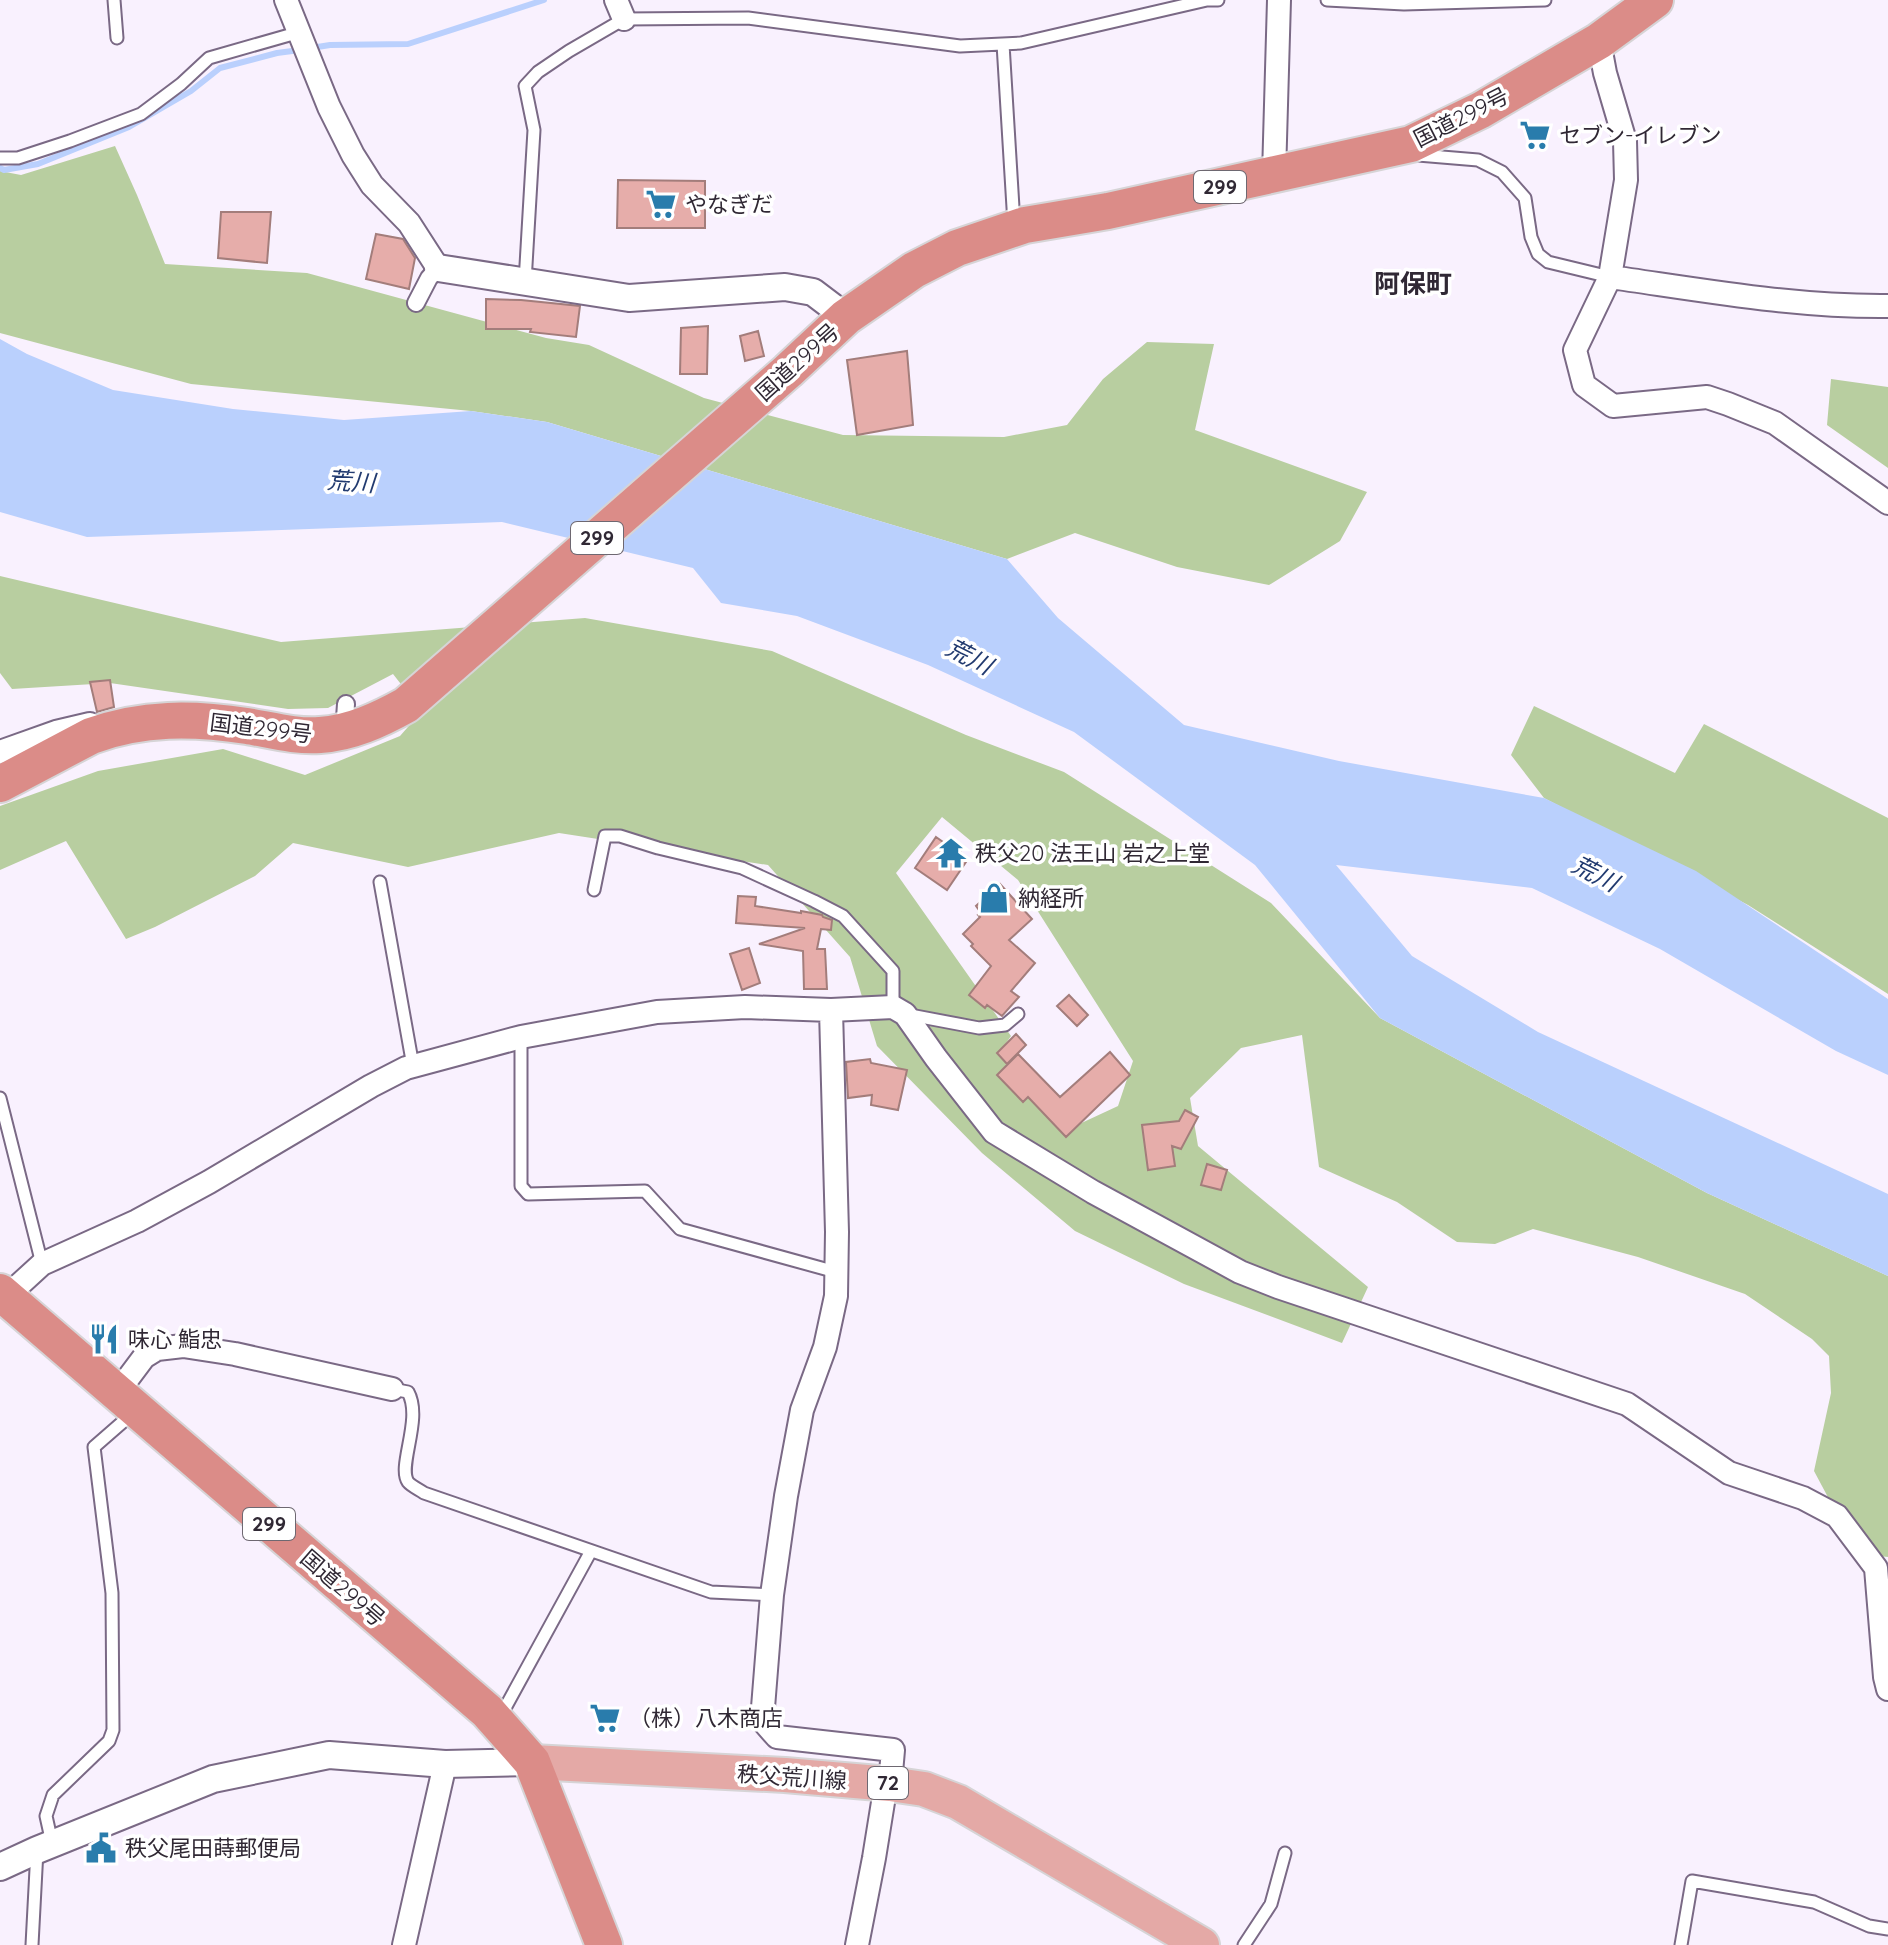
<svg xmlns="http://www.w3.org/2000/svg" width="1888" height="1945" viewBox="0 0 1888 1945" font-family="Quicksand,'Noto Sans JP',sans-serif">
<style>
.forest{fill:#b8cea0;fill-rule:evenodd}
.water{fill:#bad0fd}
.lines{fill:none;stroke-linecap:round;stroke-linejoin:round}
.stream{stroke:#bad0fd;stroke-width:6}
.building{fill:#e6adaa;stroke:#a37d7b;stroke-width:2}
.service-casing{stroke:#7a6985;stroke-width:15}
.pedestrian-casing{stroke:#7a6985;stroke-width:20}
.minor-casing{stroke:#7a6985;stroke-width:26}
.tertiary-casing{stroke:#7a6985;stroke-width:30}
.primary-casing{stroke:#d6d4d6;stroke-width:38}
.trunk-casing{stroke:#d6d4d6;stroke-width:40}
.service{stroke:#fff;stroke-width:11}
.pedestrian{stroke:#fff;stroke-width:16}
.minor{stroke:#fff;stroke-width:22}
.tertiary{stroke:#fff;stroke-width:26}
.primary{stroke:#e4a9a6;stroke-width:34}
.trunk{stroke:#db8c88;stroke-width:36}
.labels{text-anchor:middle;stroke-width:7;stroke-linejoin:round;paint-order:stroke}
.shield{fill:#fff;stroke:#6e6871;stroke-width:2}
.shield-label{font-size:20px;font-weight:bold;fill:#302834}
.street-label{font-size:22px;fill:#302834;stroke:#fff}
.poi-label{font-size:22px;fill:#302834;stroke:#fff;text-anchor:start}
.water-label{font-size:24px;font-style:italic;fill:#223b70;stroke:#fff}
.quarter-label{font-size:26px;font-weight:bold;fill:#302834;stroke:#fff}
</style>
<rect width="100%" height="100%" fill="#f9f1fe"/>
<path class="forest" d="M115,146L137,195L165,264L307,273L546,338L589,345L704,398L843,435L1004,437L1067,425L1103,379L1147,342L1214,344L1195,430L1367,492L1340,541L1269,585L1177,567L1075,533L1007,559L547,422L471,411L191,384L0,333V171L21,175Z
M1831,379L1888,387V468L1827,425Z
M0,576L281,642L585,618L772,651L966,735L1064,772L1271,903L1380,1018L1707,1193L1888,1276V1557L1879,1556L1830,1501L1814,1471L1831,1393L1829,1356L1812,1339L1745,1294L1638,1257L1533,1229L1495,1244L1457,1242L1397,1202L1319,1167L1302,1035L1241,1048L1190,1098L1198,1146L1368,1287L1342,1343L1184,1284L1075,1231L982,1153L877,1046L850,957L768,865L559,833L408,867L293,843L255,876L155,927L126,939L66,841L0,870V806L98,771L223,749L305,775L400,736L422,711L393,674L328,708L288,709L110,683L12,689L0,673ZM942,817L1018,880L1133,1061L1118,1106L1075,1126L999,1053L1011,1036L896,873Z
M1534,706L1675,773L1704,724L1888,818V994L1748,905L1544,798L1511,755Z"/>
<path class="water" d="M0,339L27,354L113,390L233,409L344,420L471,411L547,422L1007,559L1058,618L1184,725L1339,761L1544,798L1696,871L1888,999V1075L1836,1051L1660,949L1532,888L1336,865L1412,956L1538,1032L1888,1194V1276L1707,1193L1380,1018L1255,865L1074,732L928,665L797,616L721,603L693,568L502,522L87,537L0,512Z"/>
<g class="lines">
<path class="stream" d="M311,48L330,45L408,44L544,0
M0,168L4,170L38,164L129,127L191,91L220,68L277,53L300,50"/>
</g>
<path class="building" d="M618,180L705,181V228H617Z
M221,212H271L267,263L218,258Z
M376,234L403,239L415,258L409,289L366,279Z
M486,299L521,300L580,306L576,337L530,332L531,329H486Z
M708,326L707,374H680L681,328Z
M758,331L764,356L745,361L740,336Z
M907,351L913,425L857,435L847,360Z
M110,680L114,707L97,712L90,682Z
M936,837L946,844L949,839L963,848L959,853L968,859L947,890L915,868Z
M1000,884L1032,919L1009,940L1035,963L1011,991L1019,997L1002,1016L987,1005L985,1008L969,995L991,966L971,946L973,944L963,934L980,917L978,915L981,913L976,906Z
M738,896L756,897L755,906L801,913V911L822,915L823,917L832,920L831,930L821,929L817,949H825L827,989H804L803,951L759,944L805,928L736,923Z
M749,948L760,983L742,990L730,954Z
M1069,995L1088,1015L1077,1026L1057,1006Z
M1016,1034L1026,1045L1007,1064L997,1053Z
M1110,1052L1130,1075L1066,1137L1028,1097L1023,1102L997,1075L1018,1054L1060,1097Z
M870,1059L871,1063L907,1070L898,1110L871,1105L872,1095L848,1098L846,1062Z
M1185,1110L1198,1117L1181,1149L1172,1146L1175,1166L1148,1170L1142,1125L1179,1121Z
M1207,1164L1227,1170L1221,1190L1201,1185Z"/>
<g class="lines">
<g class="service-casing">
<path id="service" d="M114,0L117,38
M1327,0L1404,4L1545,0
M1003,44L1014,224
M1416,153L1418,155L1478,160L1502,172L1525,198L1531,237L1538,254L1548,262L1610,277
M0,158H18L70,141L141,114L181,84L209,58L300,32
M525,282L534,130L525,86L538,72L569,51L624,19L748,18L960,46L1021,43L1207,0H1218
M380,882L413,1066
M594,890L605,836H620L658,848L742,868L814,901L843,916L893,971V1007
M905,1014L979,1028L1005,1025L1018,1014
M521,1037V1186L528,1194L645,1191L680,1229L836,1272
M0,1098L42,1264
M392,1389L408,1392C423,1419 397,1466 408,1482C411,1486 420,1490 424,1493L711,1592L772,1595
M499,1719L591,1551
M52,1843L46,1816L53,1795L109,1741L113,1730L112,1593L94,1447L133,1413
M32,1945L37,1850
M1244,1945L1271,1904L1285,1853
M1681,1945L1692,1881L1814,1902L1869,1926L1888,1929"/>
</g>
<g class="pedestrian-casing">
<path id="pedestrian" d="M416,303L429,278L438,268
M344,732L346,704"/>
</g>
<g class="minor-casing">
<path id="minor" d="M286,0L329,107L353,155L372,185L409,223L438,268
M616,0L624,19
M1599,41L1605,73L1625,141L1626,180L1610,277L1575,350L1584,385L1613,406L1707,397L1728,404L1775,423L1888,503
M1274,175L1279,0
M1610,277C1702,290 1795,307 1888,306
M0,752L56,732L90,724
M831,1010L837,1232L836,1296L825,1347L802,1410L786,1496L772,1595L762,1720L777,1737L893,1750L890,1784L884,1796L874,1858L857,1945
M6,1297L42,1264L137,1221L209,1182L371,1086L406,1068L521,1037L657,1012L745,1007L831,1010L893,1007L905,1014L936,1058L994,1132L1093,1192L1240,1272L1278,1287L1627,1404L1729,1473L1803,1498L1837,1516L1876,1568L1885,1677L1888,1689
M117,1393L144,1357L157,1349L183,1346L235,1354L392,1389
M404,1945L445,1764"/>
</g>
<g class="tertiary-casing">
<path id="tertiary" d="M438,268L629,298L785,287L813,292L846,317
M0,1867L37,1850L213,1779L329,1755L445,1764L532,1762"/>
</g>
<g class="primary-casing">
<path id="primary" d="M532,1762L785,1775L890,1784L924,1789L958,1802L1202,1945"/>
</g>
<g class="trunk-casing">
<path id="trunk" d="M0,784L91,736C143,717 193,718 247,726C271,730 297,737 320,735C351,733 379,720 406,705L788,371L846,317L914,270L957,248L1025,225L1108,211L1411,144L1481,110L1599,41L1655,0
M0,1292L487,1711L532,1762L604,1945"/>
</g>
<use href="#service" class="service"/>
<use href="#pedestrian" class="pedestrian"/>
<use href="#minor" class="minor"/>
<use href="#tertiary" class="tertiary"/>
<use href="#primary" class="primary"/>
<use href="#trunk" class="trunk"/>
</g>
<defs>
<g id="supermarket-bare" transform="scale(2.4)"><path d="M-6-5.5h2.5l.6 2H6L4.5 2H-2.5L-4.4-4H-6ZM-1.5 3.2a1.3 1.3 0 1 0 .1 0ZM3 3.2a1.3 1.3 0 1 0 .1 0Z" fill="#297cac" stroke="#fff" stroke-width="2.5" paint-order="stroke"/></g>
<g id="temple-bare" transform="scale(2.4)"><path d="M0-6L5-2H3V0L6.5 2.5H4V6H1.5V3h-3V6H-4V2.5H-6.5L-3 0V-2H-5Z" fill="#297cac" stroke="#fff" stroke-width="2.5" paint-order="stroke"/></g>
<g id="shop-bare" transform="scale(2.4)"><path d="M-5-2.5h2.3a2.7 3.5 0 0 1 5.4 0H5L5.5 6h-11ZM-1.5-2.5h3a1.5 2.3 0 0 0-3 0Z" fill="#297cac" stroke="#fff" stroke-width="2.5" paint-order="stroke"/></g>
<g id="restaurant-bare" transform="scale(2.4)"><path d="M-5-6h1v4h1v-4h1v4h1v-4h1v5L-1.5 .5V6h-2V.5L-5-1ZM5-6V6H3V1.5H1.5Q1.5-4 5-6Z" fill="#297cac" stroke="#fff" stroke-width="2.5" paint-order="stroke"/></g>
<g id="civic-bare" transform="scale(2.4)"><path d="M-.6-6.5H3V-4.5H.6V-3L4-1V1h2V6H-6V1h2V-1L-.6-3ZM-1.2 2.5V6h2.4V2.5Z" fill="#297cac" stroke="#fff" stroke-width="2.5" paint-order="stroke"/></g>
</defs>
<g fill-rule="evenodd">
<use href="#supermarket-bare" x="1535" y="135"/>
<use href="#supermarket-bare" x="661" y="204"/>
<use href="#temple-bare" x="951" y="853"/>
<use href="#shop-bare" x="994" y="898"/>
<use href="#restaurant-bare" x="104" y="1339"/>
<use href="#supermarket-bare" x="605" y="1718"/>
<use href="#civic-bare" x="101" y="1848"/>
</g>
<g class="labels">
<g class="shield">
<rect x="1194" y="171" width="52" height="32" rx="6"/>
<rect x="571" y="522" width="52" height="32" rx="6"/>
<rect x="243" y="1508" width="52" height="32" rx="6"/>
<rect x="868" y="1767" width="40" height="32" rx="6"/>
</g>
<g class="shield-label">
<text x="1220" y="194">299</text>
<text x="597" y="545">299</text>
<text x="269" y="1531">299</text>
<text x="888" y="1790">72</text>
</g>
<g class="street-label">
<text transform="translate(1461 117) rotate(-27)" y="8">国道299号</text>
<text transform="translate(797 362) rotate(-42)" y="8">国道299号</text>
<text transform="translate(261 728) rotate(7)" y="8">国道299号</text>
<text transform="translate(343 1588) rotate(41)" y="8">国道299号</text>
<text transform="translate(792 1777) rotate(4)" y="8">秩父荒川線</text>
</g>
<g class="poi-label">
<text x="1559" y="143">セブン-イレブン</text>
<text x="685" y="212">やなぎだ</text>
<text x="975" y="861">秩父20 法王山 岩之上堂</text>
<text x="1018" y="906">納経所</text>
<text x="128" y="1347">味心 鮨忠</text>
<text x="629" y="1726">（株）八木商店</text>
<text x="125" y="1856">秩父尾田蒔郵便局</text>
</g>
<g class="water-label">
<text transform="translate(351 482) rotate(4)" y="8">荒川</text>
<text transform="translate(969 657) rotate(27)" y="8">荒川</text>
<text transform="translate(1595 874) rotate(27)" y="8">荒川</text>
</g>
<g class="quarter-label">
<text x="1413" y="293">阿保町</text>
</g>
</g>
</svg>
